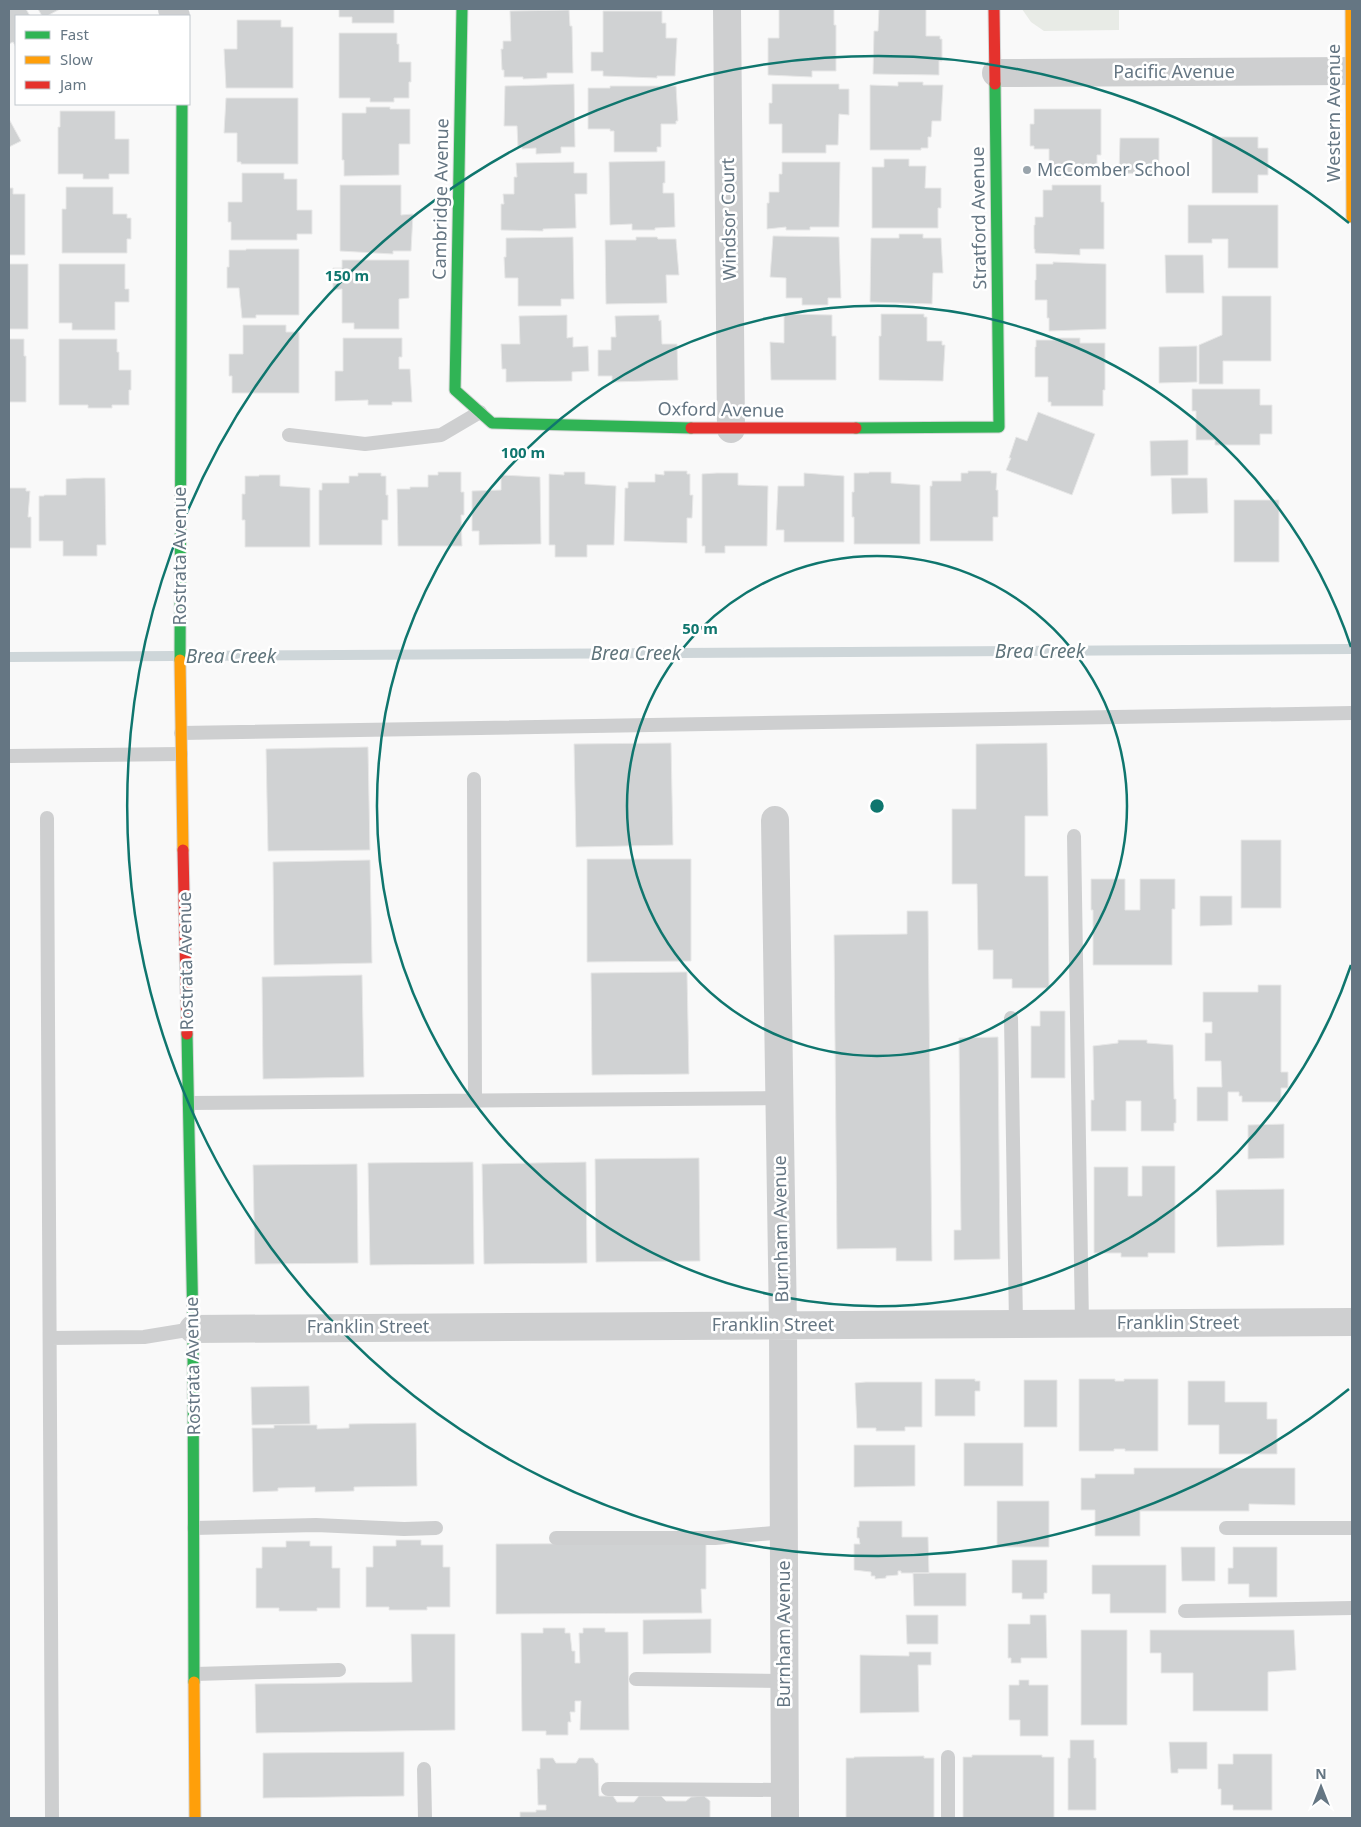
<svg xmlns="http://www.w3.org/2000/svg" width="1361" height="1827" viewBox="0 0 1361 1827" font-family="'Noto Sans',sans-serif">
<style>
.green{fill:#e8ebe6}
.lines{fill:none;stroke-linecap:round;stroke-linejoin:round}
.stream{stroke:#ced6d9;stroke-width:10}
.building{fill:#d0d2d3;stroke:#e8e8e8}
.fast-casing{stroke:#d5d6d7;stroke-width:13}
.slow-casing{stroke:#d5d6d7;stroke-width:13}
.jam-casing{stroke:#d5d6d7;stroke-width:13}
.lane{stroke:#cecfd0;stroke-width:14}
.street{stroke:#cecfd0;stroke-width:28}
.fast{stroke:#30b455;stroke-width:11}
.slow{stroke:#ff9f0a;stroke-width:11}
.jam{stroke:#e5322d;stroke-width:11}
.ring{fill:none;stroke:#0f766e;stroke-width:2.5}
.poi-dot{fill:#99a4ac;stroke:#fff;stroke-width:2}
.labels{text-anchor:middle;stroke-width:5;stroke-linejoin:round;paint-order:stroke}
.street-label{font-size:18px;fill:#657683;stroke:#fff}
.poi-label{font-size:18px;fill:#657683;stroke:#fff;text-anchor:start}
.water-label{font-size:19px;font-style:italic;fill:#60757c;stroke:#fff}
.centre{fill:#0f766e;stroke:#fff;stroke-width:2.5}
.ring-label{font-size:15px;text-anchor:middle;font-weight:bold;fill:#0f766e;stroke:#fff;stroke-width:5;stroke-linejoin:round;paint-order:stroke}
</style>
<rect width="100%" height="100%" fill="#f9f9f9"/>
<path class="green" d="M1022,9H1119V30L1044,31L1031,22Z"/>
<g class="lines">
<path class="stream" d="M9,657L1352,649"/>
</g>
<path class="building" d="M9,9H26L30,16H16V47L13,42L9,44Z
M38,9H60L47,16H42Z
M339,9H394V23H352V17H339Z
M779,9H834V25H836V71H812V77L768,75V38H779Z
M879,9H926V36H940V39H942V61H939V75L873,74L874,31H878Z
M569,10L570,26H572L573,73H547V78L523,79V77H504V70H502L501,49H503V41H511L510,11Z
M603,11H662V23H666V38H677L675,76H657V78L603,76V71H591V52H603Z
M237,20H281V27H293V88H226L224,49H237Z
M339,33H397V44H399V62H411V82H409V98H394V102H370V98H339Z
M898,82H923V85H943L941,121H932L931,137H928V148H921V150H870V85L898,86Z
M574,84L575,147H561V153L536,154V148L522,149V147H518L517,126H504L505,86Z
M772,84H839V89H849V115L839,114L838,145H826V153H782V124H769V103H772Z
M610,86H676L678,121H676V124H661V147H657V152H614V131H610V129H588V88H610Z
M226,98H298V164H241V162H237V133H224Z
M366,107H390V109H410V144H399V175L344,176V160H342V113H366Z
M1034,109H1101V155H1097V177H1054V175H1049V149H1034V146H1030V124H1034Z
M60,111H115V139H129V174H109V179H83V174H58V127H60Z
M9,119L21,141L9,147Z
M1212,137H1258V148H1268V175H1258V193H1212Z
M1120,138H1159V174L1119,173Z
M884,159H909V166H926L925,188H941V208H938V228H872V167H884Z
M665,161V183H663V193H674L675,227L655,228V230H632V224L610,225L609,162Z
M574,162V173H587V194H575L576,228L543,229V231L501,230V204H504L503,194H514V177H517L516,163Z
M782,162H840L839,227H810V230H786V227L767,229V203H769V192H779V174H782Z
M242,173H284V179H297V210H312V234H297V240H231V222H228V202H242Z
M340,185H401V215L413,214L411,251H393V254L340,251Z
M1052,185H1101V202H1104V249H1080V255L1035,253V249H1034V225H1035V217H1043V190H1052Z
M66,187H113V214H127V218H131V239H127V253H62V209H66Z
M9,188H13V194H25V255H9Z
M1188,205H1278V268H1228V239H1212V243H1188Z
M899,234H923V238H941L943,273H933L932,304L870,302L871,238H899Z
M773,236L839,237L841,298H828V305H802V298H786V278L770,277Z
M573,237L574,299H561V306H518V278H505L504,257H506V238Z
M636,237H657L658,239H676L679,275H666L667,303L606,304L605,240H636Z
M246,249H299V315H256V318H242L239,288H227V267H229V250H246Z
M1165,255H1203L1204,293H1166Z
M342,260H409V298L399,299V329H354V323H342V289L333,290V268H342Z
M1053,262L1106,264V329L1049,331V318H1047V300H1035V280H1036V264H1053Z
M9,264H28V329H9Z
M59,264H125V289H129V302H115V330H72V323H59Z
M1222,296H1271V361H1223V384H1199V345L1222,335Z
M784,314L832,315V336H836V380H771L770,342L784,343Z
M881,314H924V317H927V341H942V345H945L943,381L879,380V336H881Z
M567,315V338L573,337V347L588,346L589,371L572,372V381L506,382V369H502L501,344H520L519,316Z
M659,315V321L661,320L662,344H677L678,380L612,382V376H598V350H611V337H616L615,316Z
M243,325H286V332H299V393H232V376H229V354H243Z
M343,338H402V357H399V369H410L412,402H392V405H368V400L335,401V371H343Z
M1057,338H1080V343H1105V390H1103V406H1051V402H1048V377H1035V347H1036V340H1057Z
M9,339H24V356H26V402H9Z
M59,339H117V352H119V370H131V390H129V405H112V408H88V405H59Z
M1197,346V382L1159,383V347Z
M1192,389H1260V405H1272V434H1260V445H1215V440H1196V411H1192Z
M1038,412L1095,434L1072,495L1006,470L1011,458H1009L1016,437L1027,441Z
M1188,440V475L1151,476L1150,441Z
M664,471H687V474H690V495H693L692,518H687V543L624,541L625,488H628V482H655V474L664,475Z
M968,471H991V473H997L996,490H998V517H993V541H930V486H932V481H961V473H968Z
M438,472H461V492H464V515H461L462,546H398L397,489H410V487H428V475H438Z
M564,472H585V484L616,486L614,545H587V557H555V545H549V474L564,475Z
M869,472H891V483L920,485V544H854V517H852V492H854V473H869Z
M358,473H381V476H386V495H388V520H382V545H319V490H322V483H349V476H358Z
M717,473H738V485L768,486L767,546H725V553H705V546H702V474Z
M804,473L844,476V542H784V530H776L778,486H804Z
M259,475H280V486L310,488V547H245V520H242V494H245V476H259Z
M501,475L540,477L541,544L479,545V531H472V491L501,490Z
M84,478H105L106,545H97V556H63V541H39V496H44V495H66V479Z
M1171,478H1207L1208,513L1172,514Z
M9,488H26V491H30L28,517H31V548H9Z
M1234,500H1279V562H1234Z
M671,743L673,845L576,847L574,744Z
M1047,743L1048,816H1025V876H1048L1049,988H1012V979H993V950H978L977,884H952V809H976V744Z
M368,747L370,850L268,851L266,749Z
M1241,840H1281V908H1241Z
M587,859H691V961L587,962Z
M370,860L372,963L274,965L273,862Z
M1091,879H1125V910H1140V879H1175V909H1172V965H1093V910H1091Z
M1200,896H1232V925L1200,926Z
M907,911H928L932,1261H896V1248L837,1249L834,935L907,934Z
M687,972L689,1074L592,1075L591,973Z
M362,975L364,1077L263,1079L262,977Z
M1258,985H1281V1072H1288V1088H1281V1102H1242V1096H1239V1092H1228V1121H1197V1087H1222L1221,1061H1205V1033H1212V1022H1203V992H1258Z
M1040,1011H1065V1078H1031V1026H1040Z
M998,1037L1000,1259L954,1260V1230H961L959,1038Z
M1118,1040H1147V1043L1173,1045L1174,1099H1176V1123H1174V1131H1141V1101H1126V1131H1091V1100H1094L1093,1046L1118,1043Z
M1284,1124V1158L1248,1159V1125Z
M699,1158L700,1261L596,1262L595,1159Z
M473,1162L474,1264L370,1265L368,1163Z
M586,1162L587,1263L484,1264L482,1164Z
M357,1164L358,1263L255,1264L253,1165Z
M1142,1166H1175V1253H1148V1257H1121V1253H1094V1167H1128V1196H1142Z
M1284,1189V1245L1217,1247L1216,1190Z
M935,1379H975V1381H980V1391H975V1416H935Z
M1079,1379H1115V1381H1124V1379H1158V1451H1125V1449H1114V1451H1079Z
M1024,1380H1057V1427H1024Z
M1188,1381H1225V1402H1267V1419H1277V1454H1219V1425H1188Z
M866,1382H922V1427H905V1431H876V1428H857L855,1383Z
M309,1386L310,1424L252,1425L251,1387Z
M416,1423L417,1486L354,1487V1491L315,1492V1487L278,1488V1491L253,1492L252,1428H274V1425H317V1429L349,1428V1424Z
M964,1443H1023V1486H964Z
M854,1445H915V1486L854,1487Z
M1134,1468H1295V1505L1249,1504V1511H1140V1536H1095V1510H1081V1478H1095V1474H1134Z
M997,1501H1049V1547H997Z
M859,1521H902V1537H928L929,1573H901V1571H898V1575L886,1576V1578L875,1579V1576H871V1572L854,1570V1544H860L859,1538H857V1527H859Z
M396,1540H421V1545H443V1567H450V1607H427V1610H389V1607H366V1567H373V1546H396Z
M286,1541H310V1546H332V1568H340V1608H317V1611H279V1608H256V1568H262V1547H286Z
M706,1543V1589H701L702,1613L496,1614V1544Z
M1181,1547H1215V1581H1182Z
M1233,1547H1277V1597H1249V1584H1228V1568H1233Z
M1012,1560H1047V1593H1044V1599H1022V1593H1012Z
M1092,1565H1166V1613H1110V1594H1092Z
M913,1573H966V1606H914Z
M906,1615H938V1644H907Z
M1030,1615H1046L1047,1658H1021V1663H1011V1658H1008V1624H1030Z
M711,1619V1653L643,1654V1620Z
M543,1628H565V1633H570L572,1651H575V1663H580L579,1633H583V1628H605V1632H628L629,1730H580L581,1701H575V1712H570L571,1722H568V1735H546V1731H522L521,1633H543Z
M1081,1630H1127V1725H1081Z
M1150,1630H1294L1296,1670L1268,1672V1711H1193V1673H1161V1653H1150Z
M411,1634H455V1730L256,1733L255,1684L412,1682Z
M909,1652H931V1665H918L919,1712L860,1713V1655L909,1656Z
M1019,1680H1029V1685H1048V1736H1020V1720H1009V1685H1019Z
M1070,1740H1094V1758H1096V1810H1068V1758H1070Z
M1169,1742H1207V1769H1178V1773H1171Z
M404,1752V1796L263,1798V1753Z
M1233,1754H1272V1810H1233V1805H1221V1789H1218V1764H1233Z
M972,1755H1042V1757H1054V1818H963V1757H972Z
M924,1756V1758H934V1818H846V1758H854V1757Z
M540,1758H553L556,1763H576L579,1758H593L596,1763H598L599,1796H613L617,1802H634L639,1796H661L666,1801H686L691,1797L704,1796L710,1801V1818H520V1812H536V1810H546V1805H538L537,1769H540Z"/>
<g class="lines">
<g class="fast-casing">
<path id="fast" d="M462,9L455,390L492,423L691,428
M856,428L999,427L995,84
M180,660L182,104
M187,1034L193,1329L194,1682"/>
</g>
<g class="slow-casing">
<path id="slow" d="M1351,9L1352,217
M180,660L183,850
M194,1682L195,1818"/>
</g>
<g class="jam-casing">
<path id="jam" d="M994,9L995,84
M691,428H856
M183,850L187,1034"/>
</g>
<path class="lane" d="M289,435L365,444L441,435L480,412
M181,733L1352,713
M9,756L181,754
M474,779L475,1101
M47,818L52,1818
M1074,836L1082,1324
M1011,1018L1016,1324
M189,1103L779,1098
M50,1338L144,1337L193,1329
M194,1528L316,1525L404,1529L436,1528
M1226,1528H1352
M556,1538H715L784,1532
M1185,1611L1352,1608
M195,1674L339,1670
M636,1679L784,1681
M948,1757V1818
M424,1769L425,1818
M608,1789L785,1790"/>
<path class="street" d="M172,9L176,16
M727,9L731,429
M996,73L1352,71
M775,820L783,1325L785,1818
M193,1329L1352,1322"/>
<use href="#fast" class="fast"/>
<use href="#slow" class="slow"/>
<use href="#jam" class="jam"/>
</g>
<g class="ring">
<circle cx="877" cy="806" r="250"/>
<path d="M1351 965A500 500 0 1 1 1351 647"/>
<path d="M1349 1389A750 750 0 1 1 1349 223"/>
</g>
<circle class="poi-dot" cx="1027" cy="170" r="5"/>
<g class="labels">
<g class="street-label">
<text x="1174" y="78">Pacific Avenue</text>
<text transform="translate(1334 113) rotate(-90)" y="6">Western Avenue</text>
<text transform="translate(441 199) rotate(-89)" y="6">Cambridge Avenue</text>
<text transform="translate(979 218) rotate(-91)" y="6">Stratford Avenue</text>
<text transform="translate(729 219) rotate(-91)" y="6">Windsor Court</text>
<text transform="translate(721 410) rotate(1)" y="6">Oxford Avenue</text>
<text transform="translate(180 556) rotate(-90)" y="6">Rostrata Avenue</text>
<text transform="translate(186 961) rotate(-91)" y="6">Rostrata Avenue</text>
<text transform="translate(781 1229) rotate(-91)" y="6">Burnham Avenue</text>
<text x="1178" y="1329">Franklin Street</text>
<text x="773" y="1331">Franklin Street</text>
<text x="368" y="1333">Franklin Street</text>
<text transform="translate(193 1366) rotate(-91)" y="6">Rostrata Avenue</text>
<text transform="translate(784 1634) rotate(-90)" y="6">Burnham Avenue</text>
</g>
<g class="poi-label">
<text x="1037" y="176">McComber School</text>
</g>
<g class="water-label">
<text x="1040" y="658">Brea Creek</text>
<text x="636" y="660">Brea Creek</text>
<text x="231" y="663">Brea Creek</text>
</g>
</g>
<circle cx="877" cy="806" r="8" class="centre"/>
<g class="ring-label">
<text x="347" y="281">150 m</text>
<text x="523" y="458">100 m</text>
<text x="700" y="634">50 m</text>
</g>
<rect width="1361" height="1827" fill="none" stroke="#657683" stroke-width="20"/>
<rect x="15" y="15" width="175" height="90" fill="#ffffff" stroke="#c1c8cd"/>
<rect x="25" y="31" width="25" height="8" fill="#30b455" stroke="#c1c8cd"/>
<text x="60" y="40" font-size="15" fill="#657683">Fast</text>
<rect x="25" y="56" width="25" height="8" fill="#ff9f0a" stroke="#c1c8cd"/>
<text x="60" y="65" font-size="15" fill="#657683">Slow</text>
<rect x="25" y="81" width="25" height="8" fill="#e5322d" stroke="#c1c8cd"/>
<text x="60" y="90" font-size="15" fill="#657683">Jam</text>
<g transform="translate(1321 1787)" stroke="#ffffff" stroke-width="4" paint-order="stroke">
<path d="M0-4L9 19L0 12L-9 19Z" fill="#657683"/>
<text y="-8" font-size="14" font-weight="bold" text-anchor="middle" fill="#657683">N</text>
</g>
</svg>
